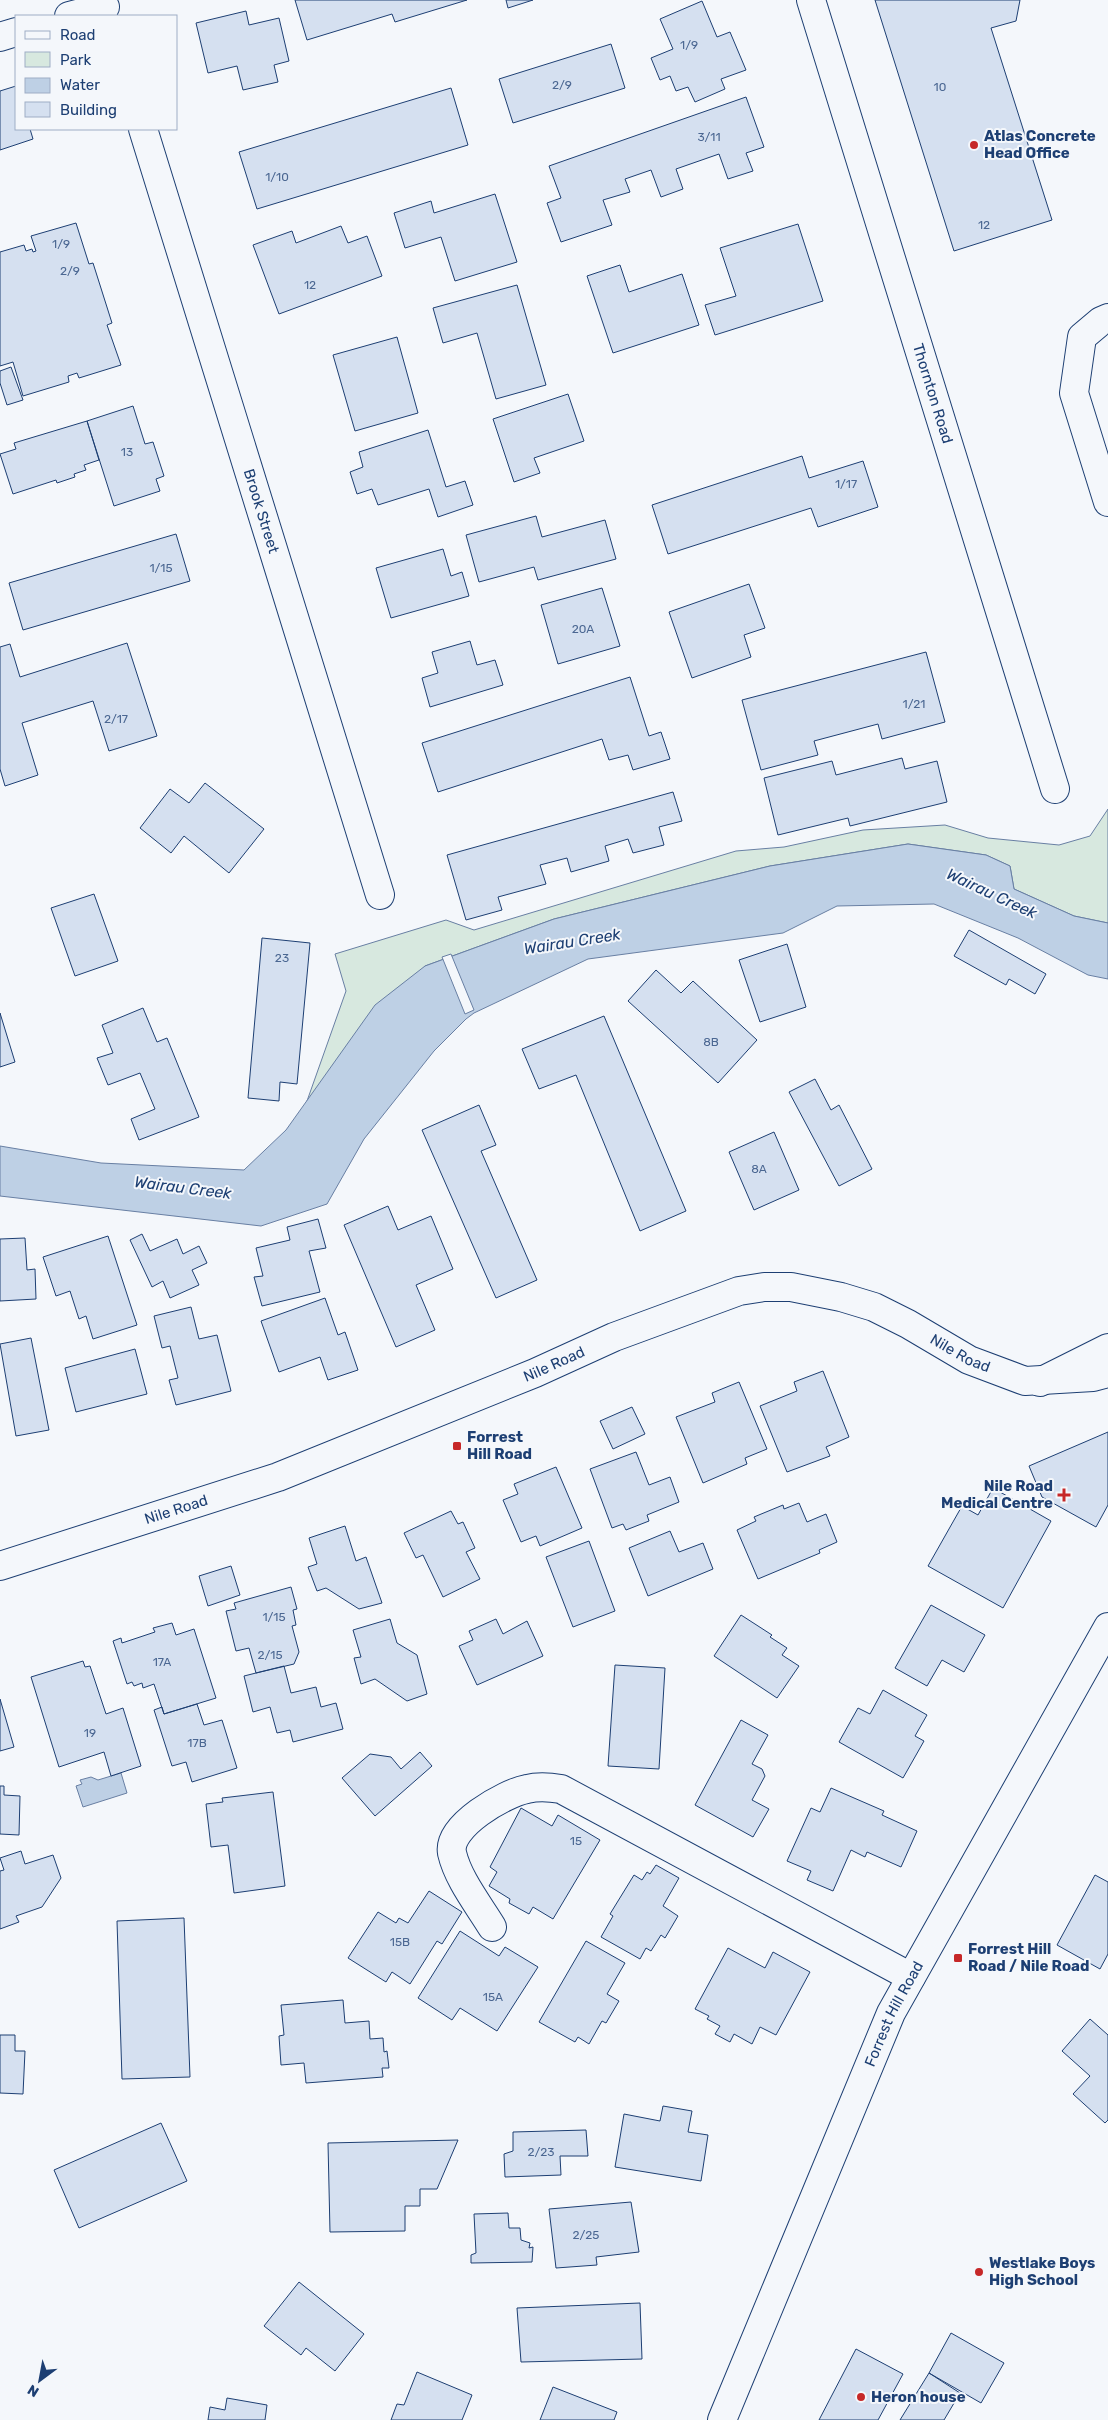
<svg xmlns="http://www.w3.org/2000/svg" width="1108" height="2420" viewBox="0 0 1108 2420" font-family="Rubik,sans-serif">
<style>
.green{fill:#d7e8df;stroke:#687fa3}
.water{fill:#bed0e5;stroke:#687fa3}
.pier{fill:#f4f7fb;stroke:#687fa3}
.building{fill:#d5e0f0;stroke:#1d3f73}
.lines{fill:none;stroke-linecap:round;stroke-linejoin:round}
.minor-casing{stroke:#1d3f73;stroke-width:30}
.major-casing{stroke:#1d3f73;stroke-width:30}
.minor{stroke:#f4f7fb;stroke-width:28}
.major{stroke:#f4f7fb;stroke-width:28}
.poi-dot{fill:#c62828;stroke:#f4f7fb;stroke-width:2}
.labels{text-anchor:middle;stroke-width:4;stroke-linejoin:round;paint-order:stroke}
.number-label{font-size:12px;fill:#4b6792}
.poi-label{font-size:15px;font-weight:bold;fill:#1d3f73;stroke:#f4f7fb;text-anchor:start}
.street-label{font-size:15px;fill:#1d3f73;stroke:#f4f7fb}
.water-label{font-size:16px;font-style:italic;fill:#1d3f73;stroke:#f4f7fb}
</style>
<rect width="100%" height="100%" fill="#f4f7fb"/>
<path class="green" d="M1108,809V923L1074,916L1014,889L1010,866L986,855L908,844L770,866L554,919L425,966L307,1101L346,991L335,954L446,920L474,930L736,851L784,847L863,830L945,825L988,838L1059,845L1090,836Z"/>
<path class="water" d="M908,844L986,855L1010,866L1014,889L1074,916L1108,923V979L1088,975L1018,938L934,904L837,906L783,933L588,959L474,1013L466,1019L434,1051L364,1139L327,1204L261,1226L0,1196V1146L101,1163L244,1170L286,1130L375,1005L425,966L554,919L770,866Z
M121,1773L127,1793L83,1807L76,1786L82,1784L80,1780L91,1777L98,1780Z"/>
<path class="pier" d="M451,954L474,1010L465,1014L442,957Z"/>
<path class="building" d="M295,0H467L395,22L392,14L307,40Z
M506,0H533L508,8Z
M875,0H1020L1016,21L991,28L1052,220L954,251Z
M702,1L717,37L730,32L746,70L721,79L725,89L695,102L688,87L676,91L670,76L660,80L651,58L673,49L660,19Z
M246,11L249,25L279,18L289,61L274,65L278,82L243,90L237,66L208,73L196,23Z
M611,44L625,88L513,123L499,79Z
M16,86V129H30L33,139L0,150V91Z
M451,88L468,145L257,209L239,152Z
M746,97L764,147L746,153L753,171L728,179L719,154L676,169L683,189L661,197L651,170L625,179L630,192L603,200L612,225L561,242L547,203L561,198L549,166Z
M495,194L517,262L455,281L441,237L405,248L394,213L431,201L434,213Z
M76,223L89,264L93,263L112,323L107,325L121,365L79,378L77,373L68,376L69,382L23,396L13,362L0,366V252L24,245L26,251L32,249L33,252L36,251L31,236Z
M798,224L823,301L715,335L705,305L736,296L720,248Z
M341,226L348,243L367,236L382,276L279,314L253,245L292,231L296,243Z
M620,265L629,292L682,274L699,325L613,353L587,276Z
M517,285L546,385L496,399L477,333L443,343L433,308Z
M397,337L418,413L355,431L333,355Z
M11,367L23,400L7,405L0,383V371Z
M568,394L584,441L534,458L540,473L514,482L493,419Z
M133,406L145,444L153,442L164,476L156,479L160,491L114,506L87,421Z
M87,421L99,460L84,465L86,470L74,474L75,477L57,483L56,480L13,494L0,454L16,449L14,443Z
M428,430L446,487L465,481L473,505L438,517L429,489L378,505L372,489L357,494L350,472L363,467L359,452Z
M802,456L809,478L863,461L878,507L818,527L811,508L668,554L652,505Z
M536,516L542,537L605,520L616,559L538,580L534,567L479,582L466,535Z
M176,534L190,581L23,630L9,583Z
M443,549L451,576L462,572L469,596L391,618L376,568Z
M749,584L765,628L744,635L751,657L692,678L669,612Z
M602,588L620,646L558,664L541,605Z
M470,641L477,665L495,660L503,685L430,707L422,678L438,673L432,652Z
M127,643L157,736L109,751L93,701L22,723L38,775L5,786L0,769V647L10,644L20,677Z
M926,652L945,722L882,739L878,724L814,741L818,755L761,770L742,700Z
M630,677L649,736L661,732L670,759L633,770L628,755L609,760L602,739L438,792L422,743Z
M902,758L905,769L937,761L947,802L850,826L848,818L778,835L764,778L832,761L836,775Z
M205,783L264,829L229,873L184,836L171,853L140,828L170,789L189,803Z
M673,792L682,821L659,827L664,845L633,853L628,839L605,846L609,861L571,872L567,858L540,865L546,884L498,897L502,910L466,920L447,855Z
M94,894L118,961L75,976L51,908Z
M969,930L1046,974L1035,994L1009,979L1006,985L954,956Z
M262,938L310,943L297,1084L280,1082L279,1101L248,1098Z
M787,944L806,1007L760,1022L739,960Z
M656,970L681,993L693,981L757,1040L718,1083L628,1001Z
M143,1008L157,1042L167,1038L199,1117L139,1140L131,1119L155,1109L140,1073L108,1085L97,1058L113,1053L102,1025Z
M0,1013L15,1062L0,1067Z
M604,1016L686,1211L640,1231L576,1075L539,1089L522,1049Z
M815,1079L831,1110L839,1105L872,1169L839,1186L789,1092Z
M479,1105L496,1145L481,1151L537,1280L496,1298L422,1130Z
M774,1132L799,1190L754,1210L729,1152Z
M388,1206L398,1230L431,1216L453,1269L416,1285L435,1330L396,1347L344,1225Z
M318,1219L326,1248L309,1251L320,1292L262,1306L254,1277L263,1276L256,1248L290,1240L287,1227Z
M142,1234L150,1251L177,1239L183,1254L199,1246L207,1263L192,1270L199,1285L170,1298L163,1281L152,1287L130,1240Z
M108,1236L137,1325L93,1339L86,1316L79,1319L70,1291L56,1296L43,1257Z
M25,1238L27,1270L35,1269L36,1299L0,1301V1239Z
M325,1298L338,1335L345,1332L358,1370L328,1380L320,1357L279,1372L261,1321Z
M191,1307L199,1339L217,1335L231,1391L176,1405L169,1380L178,1378L170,1346L162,1348L154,1316Z
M31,1338L49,1430L16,1436L0,1344Z
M135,1349L147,1394L76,1412L65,1368Z
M823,1371L849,1437L826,1447L830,1456L787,1472L760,1406L797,1391L794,1382Z
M739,1382L767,1449L745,1458L747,1464L703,1483L676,1417L715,1402L712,1393Z
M632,1407L645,1434L613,1449L600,1421Z
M1108,1432V1505L1096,1527L1042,1497L1029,1466Z
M636,1452L649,1485L670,1477L679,1502L647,1515L649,1521L626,1530L623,1524L612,1528L590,1469Z
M556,1467L582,1528L540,1546L536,1536L521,1542L503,1500L518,1494L514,1484Z
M993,1488L1051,1521L1003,1608L928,1566L962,1506L978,1515Z
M799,1503L807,1522L826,1514L837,1542L819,1550L820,1553L758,1579L737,1530L756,1521L754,1517L783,1505L784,1509Z
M451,1511L458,1524L463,1522L475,1548L466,1552L480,1579L443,1597L423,1555L416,1558L404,1533Z
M345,1526L356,1561L366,1557L382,1603L359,1609L326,1588L317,1591L308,1567L317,1564L309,1538Z
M670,1531L679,1552L703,1543L713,1569L648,1596L629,1548Z
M589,1541L615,1611L573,1627L546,1557Z
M231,1566L240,1595L208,1606L199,1576Z
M291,1587L297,1609L293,1610L296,1625L292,1626L299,1652L294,1664L256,1673L249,1648L236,1651L226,1611L236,1609L234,1603Z
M931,1605L985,1635L964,1672L942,1660L927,1686L895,1668Z
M741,1615L772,1635L770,1637L787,1648L782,1655L799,1666L777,1698L714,1656Z
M390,1619L397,1643L417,1655L427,1694L407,1701L375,1679L361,1684L354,1658L361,1657L353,1630Z
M496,1619L503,1634L527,1621L543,1656L477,1685L459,1646L473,1640L469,1631Z
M172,1623L176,1635L194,1629L216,1698L164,1714L154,1684L143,1688L142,1683L134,1686L132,1682L127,1684L113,1641L121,1638L122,1643L155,1632L153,1628Z
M83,1661L85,1667L90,1666L106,1714L123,1708L141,1766L111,1776L104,1752L59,1767L31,1677Z
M615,1665L665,1668L659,1769L608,1766Z
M284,1666L291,1693L316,1687L321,1707L336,1703L343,1729L293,1742L290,1730L277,1733L270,1707L253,1712L244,1676Z
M883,1690L927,1715L915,1736L924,1741L903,1778L839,1742L858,1708L870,1714Z
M0,1699L14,1747L0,1751Z
M197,1704L204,1725L222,1720L237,1768L192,1782L186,1762L172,1766L154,1710L162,1707L164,1714Z
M741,1720L768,1735L752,1764L762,1769L765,1776L752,1800L769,1809L753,1837L695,1805Z
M420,1752L432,1766L375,1816L342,1778L370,1754L391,1757L401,1769Z
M0,1786H4V1795L20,1796L19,1835L0,1834Z
M831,1788L884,1811L882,1815L917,1831L901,1867L867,1852L865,1857L851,1850L833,1891L807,1880L811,1871L787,1861L811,1808L820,1812Z
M273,1792L285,1886L234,1893L228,1845L211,1847L206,1804L223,1802L222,1798Z
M521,1808L552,1826L558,1815L600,1840L553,1919L533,1907L529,1914L509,1903L510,1899L489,1886L497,1872L490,1867Z
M21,1851L25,1864L53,1855L61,1878L42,1907L16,1916L19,1922L0,1929V1871L4,1870L0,1858Z
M656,1865L679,1878L663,1906L678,1916L665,1938L661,1935L651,1951L646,1948L640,1959L601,1937L613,1916L610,1914L634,1875L642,1880L647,1872L650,1874Z
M1095,1875L1108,1882V1954L1100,1969L1057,1945Z
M429,1891L462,1912L442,1944L437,1941L410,1984L392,1972L386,1982L348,1958L378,1912L396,1923L399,1918L408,1923Z
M184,1918L190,2077L122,2079L117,1921Z
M460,1931L499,1956L505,1947L538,1967L497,2031L460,2008L452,2020L418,1998Z
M586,1941L625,1963L607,1994L619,2001L606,2023L602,2021L589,2044L578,2037L575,2042L539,2022Z
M728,1948L765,1968L773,1952L810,1972L776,2035L760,2027L752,2044L734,2034L730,2042L715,2034L720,2026L707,2019L709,2016L695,2009Z
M343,2000L345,2023L369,2021L370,2039L383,2038L384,2052L387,2051L389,2068H382L383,2077L306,2083L304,2063L281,2065L279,2036L284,2035L281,2005Z
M1090,2019L1108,2035V2120L1105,2123L1073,2094L1090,2076L1062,2051Z
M0,2035H15V2051H25L23,2094L0,2093Z
M663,2106L692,2111L688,2132L708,2135L701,2181L615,2167L624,2114L660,2121Z
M161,2123L187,2181L79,2228L54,2170Z
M586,2130L588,2156H560L561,2175L505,2177L504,2154L513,2151V2132Z
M458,2140L437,2189H420V2206H405V2231L330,2232L328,2143Z
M631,2202L639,2252L596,2257L597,2265L556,2268L549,2209Z
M508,2213L509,2228H520L521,2240L530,2243L529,2248L533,2247L532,2262L471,2263V2255L476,2253L474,2214Z
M299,2282L364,2334L335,2371L306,2348L301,2355L264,2326Z
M640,2303L642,2359L521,2362L517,2308Z
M951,2333L1004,2363L981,2403L929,2373Z
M856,2349L903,2374L878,2420H819Z
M417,2372L472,2395L462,2420H391L397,2404L404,2405Z
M929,2373L960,2393L944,2420H900Z
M553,2387L617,2412L614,2420H540Z
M227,2398L267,2405L265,2420H208L210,2407L225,2410Z"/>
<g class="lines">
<g class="minor-casing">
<g id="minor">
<path id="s1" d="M811,0L1055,789"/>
<path d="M69,16L105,7"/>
<path d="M0,37L16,32"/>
<path id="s2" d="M143,129L380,895"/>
<path d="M1108,318L1101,321L1082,337L1074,393L1108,502"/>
<path id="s3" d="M0,1566L278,1477L535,1373L614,1337L739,1291L764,1287H791L841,1297L874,1307L908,1324L969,1360L1025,1381L1093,1377L1108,1373"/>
<path d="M492,1927C478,1904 458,1879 452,1853C447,1826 505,1793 527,1789C539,1786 549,1787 561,1789L911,1977"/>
</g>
</g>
<g class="major-casing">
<g id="major">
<path d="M1040,1382L1108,1348"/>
<path id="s4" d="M722,2420L891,2013L1108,1627"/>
</g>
</g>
<use href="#minor" class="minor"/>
<use href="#major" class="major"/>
</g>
<g class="poi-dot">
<circle cx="974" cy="145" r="5"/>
<rect x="452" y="1441" width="10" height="10" rx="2.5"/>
<path d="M1061.5 1487.5h5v5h5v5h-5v5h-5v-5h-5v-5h5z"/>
<rect x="953" y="1953" width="10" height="10" rx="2.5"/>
<circle cx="979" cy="2272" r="5"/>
<circle cx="861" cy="2397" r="5"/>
</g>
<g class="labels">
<g class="number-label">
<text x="689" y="49">1/9</text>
<text x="562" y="89">2/9</text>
<text x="940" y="91">10</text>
<text x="709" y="141">3/11</text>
<text x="277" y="181">1/10</text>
<text x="984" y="229">12</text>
<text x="61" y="248">1/9</text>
<text x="70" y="275">2/9</text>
<text x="310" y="289">12</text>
<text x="127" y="456">13</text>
<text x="846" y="488">1/17</text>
<text x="161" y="572">1/15</text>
<text x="583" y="633">20A</text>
<text x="914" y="708">1/21</text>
<text x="116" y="723">2/17</text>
<text x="282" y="962">23</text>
<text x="711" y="1046">8B</text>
<text x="759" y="1173">8A</text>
<text x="274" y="1621">1/15</text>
<text x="270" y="1659">2/15</text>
<text x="162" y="1666">17A</text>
<text x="90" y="1737">19</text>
<text x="197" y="1747">17B</text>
<text x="576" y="1845">15</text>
<text x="400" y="1946">15B</text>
<text x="493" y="2001">15A</text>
<text x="541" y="2156">2/23</text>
<text x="586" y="2239">2/25</text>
</g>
<g class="poi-label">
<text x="984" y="141">Atlas Concrete<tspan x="984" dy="17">Head Office</tspan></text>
<text x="467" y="1442">Forrest<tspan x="467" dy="17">Hill Road</tspan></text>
<text x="1053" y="1491" text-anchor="end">Nile Road<tspan x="1053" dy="17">Medical Centre</tspan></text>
<text x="968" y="1954">Forrest Hill<tspan x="968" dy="17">Road / Nile Road</tspan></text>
<text x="989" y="2268">Westlake Boys<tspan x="989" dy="17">High School</tspan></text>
<text x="871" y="2402">Heron house</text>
</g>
<g class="street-label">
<text dy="5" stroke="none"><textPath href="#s1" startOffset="412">Thornton Road</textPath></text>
<text dy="5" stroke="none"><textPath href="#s2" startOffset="400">Brook Street</textPath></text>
<text dy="5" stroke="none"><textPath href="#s3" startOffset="1025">Nile Road</textPath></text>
<text dy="5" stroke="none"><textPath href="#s3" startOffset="590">Nile Road</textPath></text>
<text dy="5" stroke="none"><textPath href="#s3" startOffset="185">Nile Road</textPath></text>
<text dy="5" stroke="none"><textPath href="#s4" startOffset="441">Forrest Hill Road</textPath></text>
</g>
<g class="water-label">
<text transform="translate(992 893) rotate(25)" y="6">Wairau Creek</text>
<text transform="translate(572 941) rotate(-9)" y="6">Wairau Creek</text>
<text transform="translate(183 1187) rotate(7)" y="6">Wairau Creek</text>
</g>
</g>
<rect x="15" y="15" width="162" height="115" fill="#f4f7fb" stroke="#9eadc5"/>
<rect x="25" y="31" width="25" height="8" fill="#f4f7fb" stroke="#9eadc5"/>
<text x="60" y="40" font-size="15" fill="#1d3f73">Road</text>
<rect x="25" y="52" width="25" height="15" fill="#d7e8df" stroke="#9eadc5"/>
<text x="60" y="65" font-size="15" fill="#1d3f73">Park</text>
<rect x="25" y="78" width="25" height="15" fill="#bed0e5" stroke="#9eadc5"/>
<text x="60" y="90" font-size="15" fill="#1d3f73">Water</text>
<rect x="25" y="102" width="25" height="15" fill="#d5e0f0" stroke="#9eadc5"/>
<text x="60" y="115" font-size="15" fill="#1d3f73">Building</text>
<g transform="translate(40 2380) rotate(212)" stroke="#f4f7fb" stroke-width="4" paint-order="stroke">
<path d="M0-4L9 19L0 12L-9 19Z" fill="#1d3f73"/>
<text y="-8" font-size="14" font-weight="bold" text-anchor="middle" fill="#1d3f73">N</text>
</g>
</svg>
